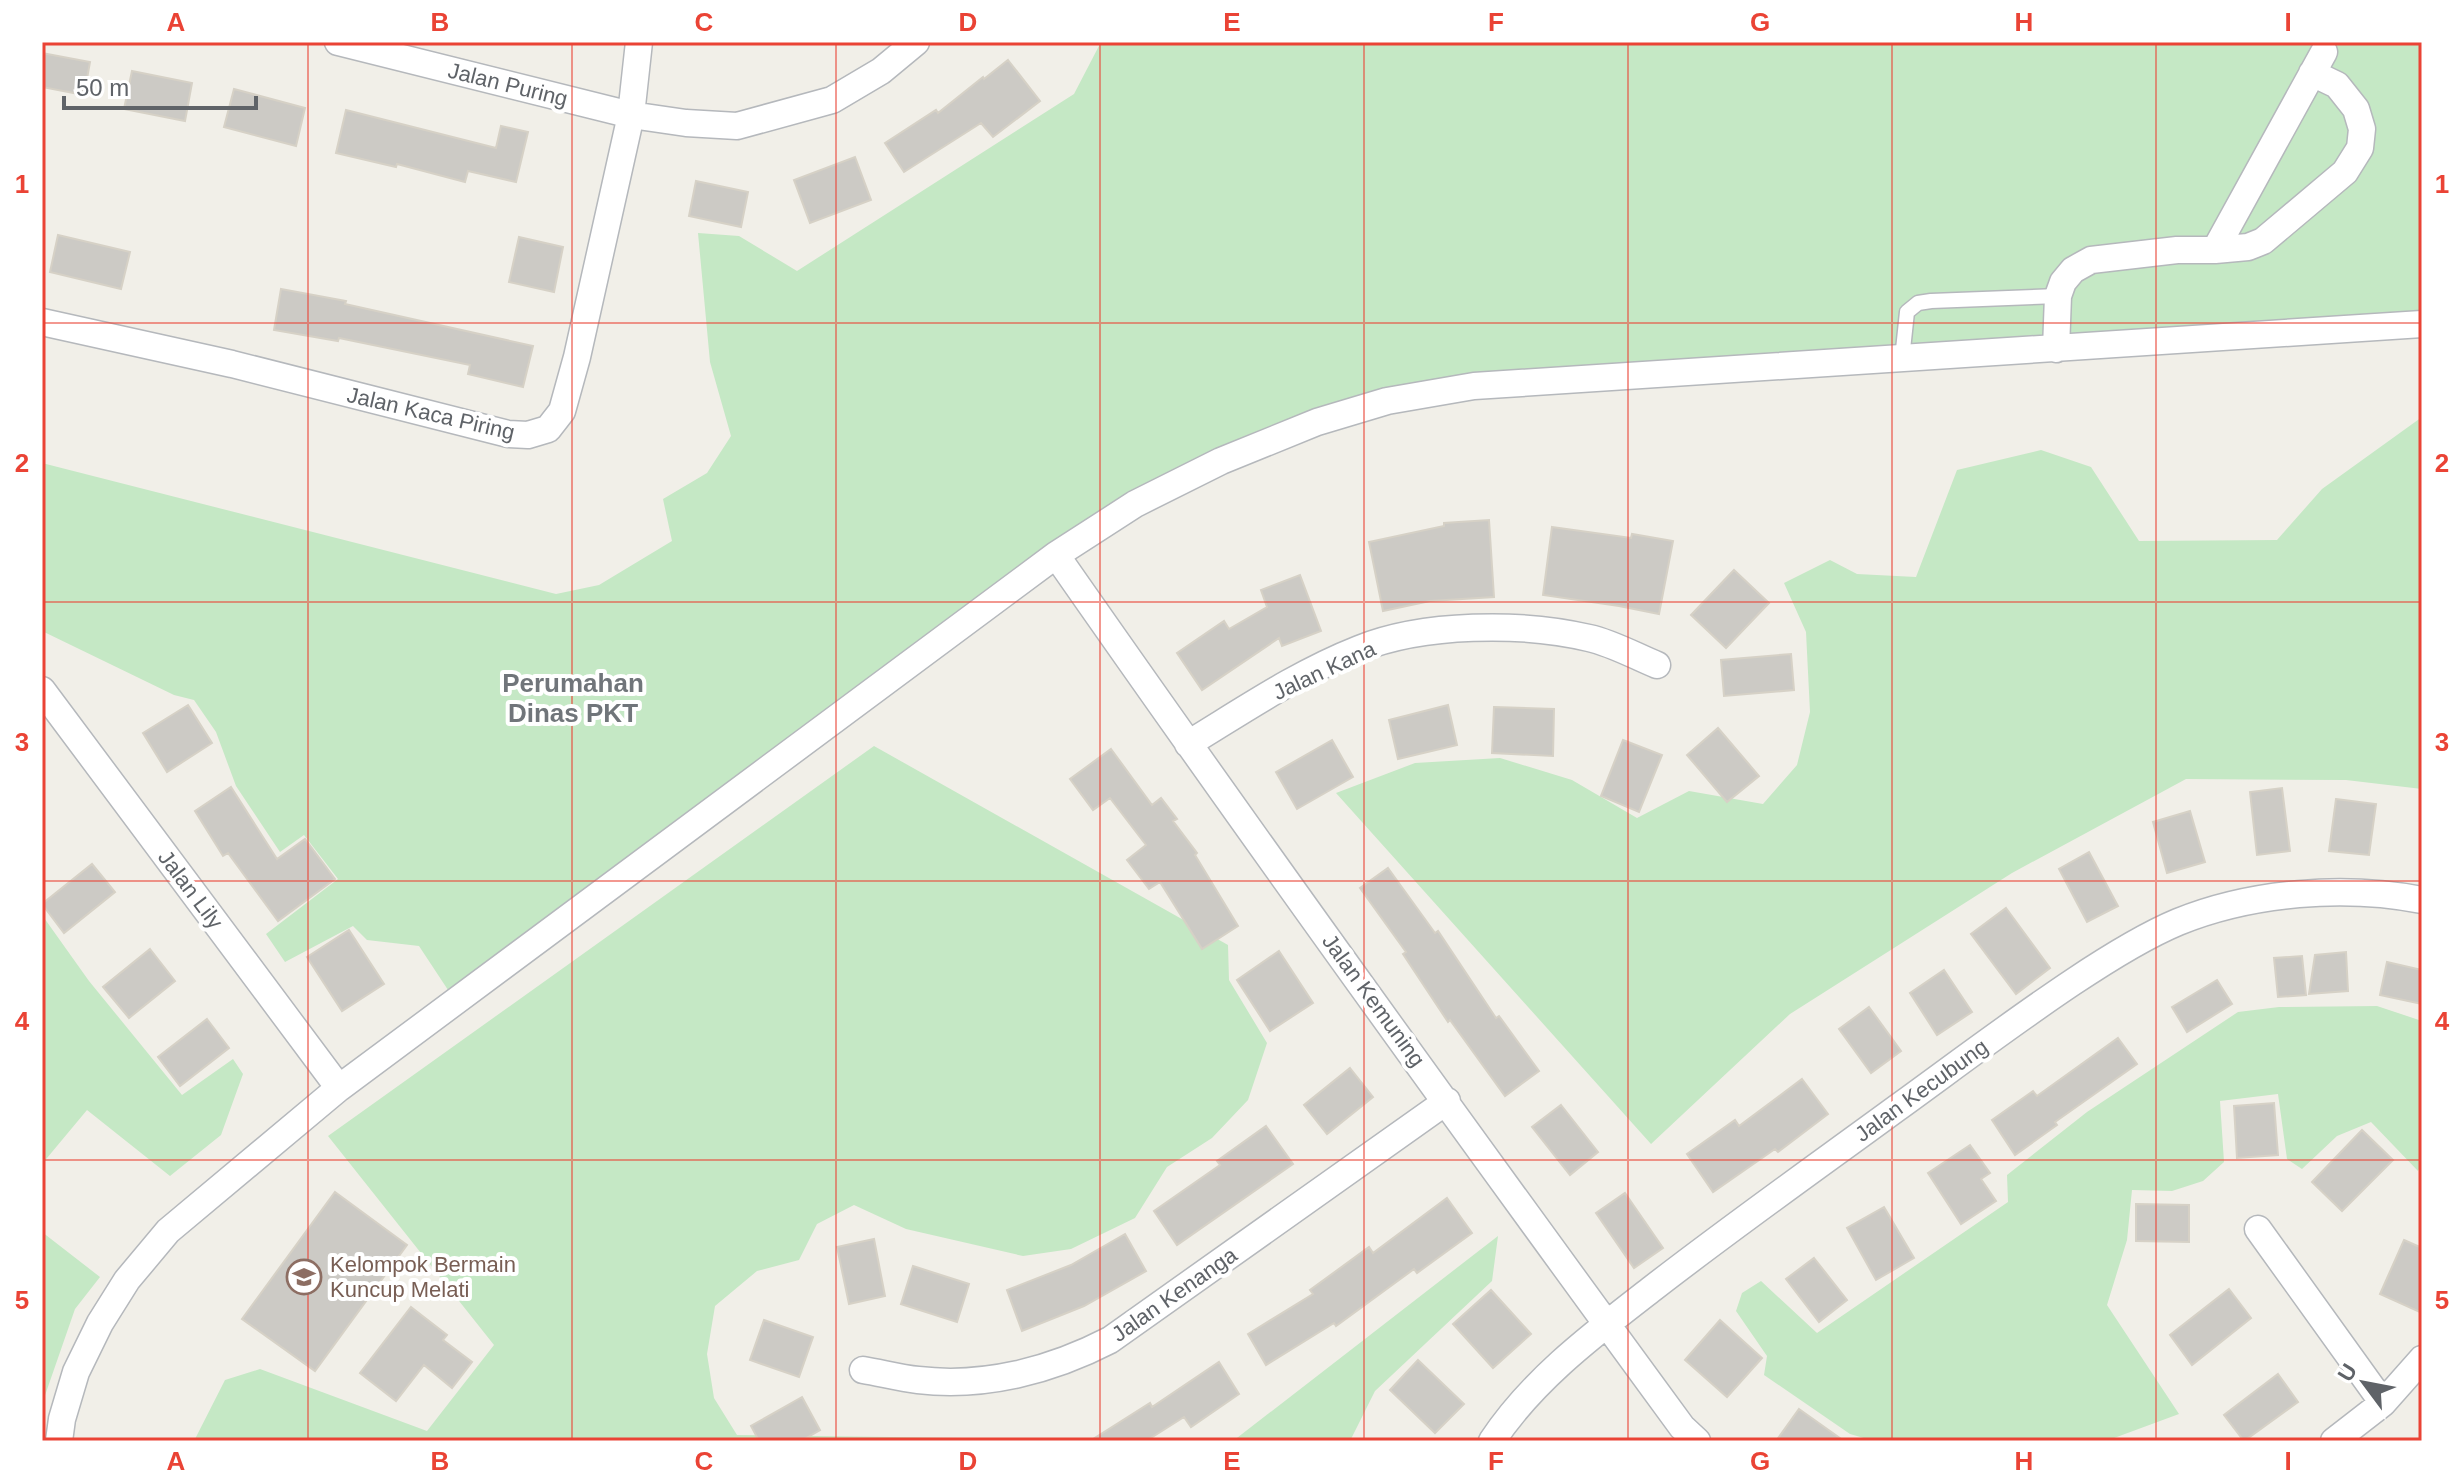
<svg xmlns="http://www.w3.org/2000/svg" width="2464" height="1483" viewBox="0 0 2464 1483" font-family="Arial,sans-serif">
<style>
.green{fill:#c5e8c5}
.building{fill:#cccac5;stroke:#d6d1c6;stroke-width:2}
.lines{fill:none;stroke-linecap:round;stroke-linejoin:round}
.service-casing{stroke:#b5b8bc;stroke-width:17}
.minor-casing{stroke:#b5b8bc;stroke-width:29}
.service{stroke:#fff;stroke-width:14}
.minor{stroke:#fff;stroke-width:26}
.grid{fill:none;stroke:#ea4335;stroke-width:2;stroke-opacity:0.55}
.labels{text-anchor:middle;stroke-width:8;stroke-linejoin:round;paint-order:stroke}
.street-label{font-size:22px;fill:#5f6368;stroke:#fff}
.education-label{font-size:22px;fill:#785e54;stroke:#fff;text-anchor:start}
.quarter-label{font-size:26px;font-weight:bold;fill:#70757a;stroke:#fff}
.neatline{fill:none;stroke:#ea4335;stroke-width:3}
.grid-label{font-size:26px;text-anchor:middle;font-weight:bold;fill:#ea4335}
</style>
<rect width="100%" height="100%" fill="#f1efe8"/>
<path class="green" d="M1101,42H2422V315L1385,397L1206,458L450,993L419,946L367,940L353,926L285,962L266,934L338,879L304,835L280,852L236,786L216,732L194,700L174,695L42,631V463L556,594L599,585L672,541L663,499L707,473L731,436L710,362L698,233L739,236L797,271L1074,94Z
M2422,417V789L2346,780L2186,779L2012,873L1790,1014L1651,1144L1336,793L1415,763L1500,758L1572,780L1637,818L1689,791L1763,804L1797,765L1810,712L1806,632L1784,583L1830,560L1857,574L1916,577L1957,470L2041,450L2091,467L2139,541L2277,540L2322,489Z
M874,746L1228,945L1229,980L1267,1043L1248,1100L1212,1138L1167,1167L1135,1218L1071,1249L1023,1256L906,1229L854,1205L817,1224L799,1260L757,1271L715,1306L707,1354L714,1398L737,1435L1198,1441H194L225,1380L260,1369L427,1431L494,1345L328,1136Z
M42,915L89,981L182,1095L233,1059L243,1074L221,1135L170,1176L87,1110L42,1164Z
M2377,1006L2422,1021V1162L2418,1171L2371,1122L2337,1136L2302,1169L2287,1159L2278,1094L2220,1101L2224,1162L2203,1181L2172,1191L2132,1190L2127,1240L2107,1305L2179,1414L2106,1441H1874L1850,1434L1764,1375L1767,1356L1736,1311L1742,1293L1761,1281L1817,1333L2008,1202L2007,1175L2087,1112L2238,1012L2279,1007Z
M42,1232L100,1277L75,1309L42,1404Z
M1498,1236L1492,1281L1375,1391L1350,1441H1233Z"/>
<path class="building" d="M42,53L90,62L84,95L42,87Z
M1008,60L1040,101L993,137L981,123L904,172L885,143L936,110L938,113L983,77L984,79Z
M132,71L192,83L185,121L124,109Z
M234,89L305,108L296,146L224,127Z
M346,110L496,148L501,126L528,132L516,182L468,171L465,182L397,164L396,167L336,153Z
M855,157L871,200L810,223L794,180Z
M696,181L748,192L741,227L689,216Z
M58,235L130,252L121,289L50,272Z
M519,237L563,247L554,292L509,282Z
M281,289L346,301L345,304L533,346L523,387L468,374L470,365L339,338L338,341L274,330Z
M1489,520L1494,597L1430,601L1383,611L1369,542L1444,526V523Z
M1552,527L1631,538L1632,534L1673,541L1659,614L1619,606L1543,595Z
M1734,570L1769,603L1726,648L1691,615Z
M1300,575L1321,631L1282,646L1279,638L1202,690L1177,653L1224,621L1229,629L1267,607L1261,590Z
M1791,654L1794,690L1724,696L1721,660Z
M188,705L212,743L167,772L143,733Z
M1448,705L1457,745L1398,759L1389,720Z
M1494,707L1554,709L1553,756L1492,753Z
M1718,728L1759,776L1727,802L1687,755Z
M1332,740L1353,777L1297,809L1276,772Z
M1623,740L1662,755L1639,812L1601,796Z
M1111,749L1152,805L1161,798L1177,819L1173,821L1197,853L1195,855L1238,926L1202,949L1160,882L1149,889L1127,860L1146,845L1110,798L1093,810L1070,779Z
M231,787L277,859L305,839L335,879L278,921L228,853L223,856L195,811Z
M2282,788L2290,851L2257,855L2250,792Z
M2336,799L2376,804L2369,855L2329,851Z
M2190,811L2205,862L2167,873L2153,822Z
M2089,852L2118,906L2087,922L2059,869Z
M92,864L115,892L64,933L42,904Z
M1388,868L1435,933L1438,931L1496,1018L1499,1016L1539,1071L1505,1096L1450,1020L1448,1022L1403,954L1406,952L1360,888Z
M2006,908L2050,968L2016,994L1971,934Z
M349,930L384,984L342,1011L307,957Z
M150,949L175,981L129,1018L103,987Z
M1279,951L1313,1003L1270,1031L1237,980Z
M2346,952L2348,991L2309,994L2315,955Z
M2302,956L2306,995L2278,997L2274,958Z
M2387,962L2422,970V1004L2380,995Z
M1944,970L1972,1012L1937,1035L1910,993Z
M2217,980L2232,1004L2187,1032L2172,1007Z
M1869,1007L1901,1051L1871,1073L1839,1029Z
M207,1019L229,1048L180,1086L158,1057Z
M2118,1038L2137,1064L2055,1122L2057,1125L2015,1155L1992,1120L2033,1091L2037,1096Z
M1350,1068L1373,1097L1327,1134L1304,1105Z
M1802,1079L1828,1114L1778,1152L1775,1149L1713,1192L1687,1154L1735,1120L1739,1126Z
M2274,1103L2278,1155L2237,1158L2234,1106Z
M1561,1105L1598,1152L1570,1175L1532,1127Z
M1266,1126L1293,1164L1177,1245L1154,1211L1220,1165L1217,1161Z
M2362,1130L2393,1160L2342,1211L2312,1182Z
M1970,1145L1990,1173L1981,1179L1996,1201L1961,1224L1928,1173Z
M335,1192L407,1245L315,1371L242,1319Z
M1625,1193L1663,1248L1634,1268L1596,1213Z
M1447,1198L1472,1233L1417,1273L1414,1269L1336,1326L1334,1323L1266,1365L1248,1334L1313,1294L1310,1290L1369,1247L1373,1253Z
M2136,1204L2189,1205V1242L2136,1241Z
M1884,1207L1914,1258L1876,1280L1847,1228Z
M1125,1234L1146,1271L1084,1306L1022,1331L1007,1290L1071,1265Z
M874,1239L885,1296L849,1304L837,1247Z
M2404,1240L2422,1248V1313L2380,1294Z
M1814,1258L1847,1300L1819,1322L1786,1279Z
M913,1266L969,1284L957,1322L901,1304Z
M2229,1289L2251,1318L2192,1365L2170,1335Z
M1491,1290L1531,1334L1493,1368L1453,1324Z
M411,1307L447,1335L443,1340L472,1362L452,1388L424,1365L396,1401L360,1373Z
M764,1320L813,1337L799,1377L750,1360Z
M1720,1320L1762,1358L1727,1397L1685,1360Z
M1418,1360L1464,1404L1435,1433L1390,1390Z
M1219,1362L1239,1394L1191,1427L1184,1417L1146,1441H1090L1150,1403L1152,1407Z
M2278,1374L2298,1402L2244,1441L2224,1415Z
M802,1397L820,1430L801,1441H759L751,1426Z
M1799,1409L1844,1441H1776Z"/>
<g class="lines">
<g class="service-casing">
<path id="service" d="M1902,359L1907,312L1918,303L1931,301L2058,296"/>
</g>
<g class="minor-casing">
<path id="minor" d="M338,42L631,115L686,123L737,126L832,100L881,71L916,42
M2215,250L2248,247L2263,241L2345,172L2360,148L2362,129L2356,109L2337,85L2312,73
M42,322L232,364L508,434L528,435L548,429L562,411L577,357L631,115L639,42
M2056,349L2058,296L2063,282L2073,270L2091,260L2177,250H2215L2324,52
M1056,555C1261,849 1471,1139 1682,1427L1697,1441
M42,690L339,1088
M1188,744C1244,710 1298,673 1359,649C1423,623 1522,622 1589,638C1612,643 1635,656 1657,665
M2258,1229L2383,1403
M863,1370C881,1373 900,1378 918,1380C985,1388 1052,1370 1110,1340L1447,1101
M59,1441L62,1419L76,1372L100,1323L127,1280L168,1231L339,1088L1056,555L1135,504L1221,461L1317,422L1387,401L1474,386L2422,324
M1492,1441C1533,1379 1595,1333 1653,1288C1733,1226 1815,1168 1897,1108C1955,1066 2013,1022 2073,982C2106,960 2142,937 2178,922C2252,892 2344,885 2422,900
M2334,1441L2383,1403L2422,1359"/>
</g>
<use href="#service" class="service"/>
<use href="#minor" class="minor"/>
</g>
<path class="grid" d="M308,42V1441M572,42V1441M836,42V1441M1100,42V1441M1364,42V1441M1628,42V1441M1892,42V1441M2156,42V1441M42,323H2422M42,602H2422M42,881H2422M42,1160H2422"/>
<defs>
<g id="school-ring" transform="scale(1.8)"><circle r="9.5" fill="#fff" stroke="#8d6e63" stroke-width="1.5"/><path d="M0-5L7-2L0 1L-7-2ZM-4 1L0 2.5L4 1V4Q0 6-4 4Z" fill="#8d6e63"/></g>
</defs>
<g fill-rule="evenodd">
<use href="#school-ring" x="304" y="1277"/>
</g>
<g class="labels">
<g class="street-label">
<text transform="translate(508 84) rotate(14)" y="8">Jalan Puring</text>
<text transform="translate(431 413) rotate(13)" y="8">Jalan Kaca Piring</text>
<text transform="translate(1324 670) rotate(-25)" y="8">Jalan Kana</text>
<text transform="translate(191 889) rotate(53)" y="8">Jalan Lily</text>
<text transform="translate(1374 1000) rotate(54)" y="8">Jalan Kemuning</text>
<text transform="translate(1921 1090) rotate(-36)" y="8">Jalan Kecubung</text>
<text transform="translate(1174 1294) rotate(-35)" y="8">Jalan Kenanga</text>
</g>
<g class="education-label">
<text x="330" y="1272">Kelompok Bermain<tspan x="330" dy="25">Kuncup Melati</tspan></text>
</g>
<g class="quarter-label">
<text x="573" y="692">Perumahan<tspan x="573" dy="30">Dinas PKT</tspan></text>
</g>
</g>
<rect width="2464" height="1483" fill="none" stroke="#ffffff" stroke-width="88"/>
<g transform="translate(2364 1383) rotate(302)" stroke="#ffffff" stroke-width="6" paint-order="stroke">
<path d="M0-6L14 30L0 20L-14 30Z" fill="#5f6368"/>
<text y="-12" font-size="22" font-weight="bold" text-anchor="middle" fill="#5f6368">U</text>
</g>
<path d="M64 96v12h192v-12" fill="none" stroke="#5f6368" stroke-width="4"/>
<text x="76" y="96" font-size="24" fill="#5f6368" stroke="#ffffff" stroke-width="6" paint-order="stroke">50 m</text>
<rect x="44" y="44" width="2376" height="1395" class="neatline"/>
<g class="grid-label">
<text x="176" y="31">A</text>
<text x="440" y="31">B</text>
<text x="704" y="31">C</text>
<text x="968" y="31">D</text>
<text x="1232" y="31">E</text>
<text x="1496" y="31">F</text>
<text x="1760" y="31">G</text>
<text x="2024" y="31">H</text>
<text x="2288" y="31">I</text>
<text x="22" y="193">1</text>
<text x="2442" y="193">1</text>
<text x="22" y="472">2</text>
<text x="2442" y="472">2</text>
<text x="22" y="751">3</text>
<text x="2442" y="751">3</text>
<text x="22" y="1030">4</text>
<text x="2442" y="1030">4</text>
<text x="22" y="1309">5</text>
<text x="2442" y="1309">5</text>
<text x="176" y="1470">A</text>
<text x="440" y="1470">B</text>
<text x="704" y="1470">C</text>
<text x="968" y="1470">D</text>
<text x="1232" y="1470">E</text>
<text x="1496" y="1470">F</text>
<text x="1760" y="1470">G</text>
<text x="2024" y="1470">H</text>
<text x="2288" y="1470">I</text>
</g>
</svg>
